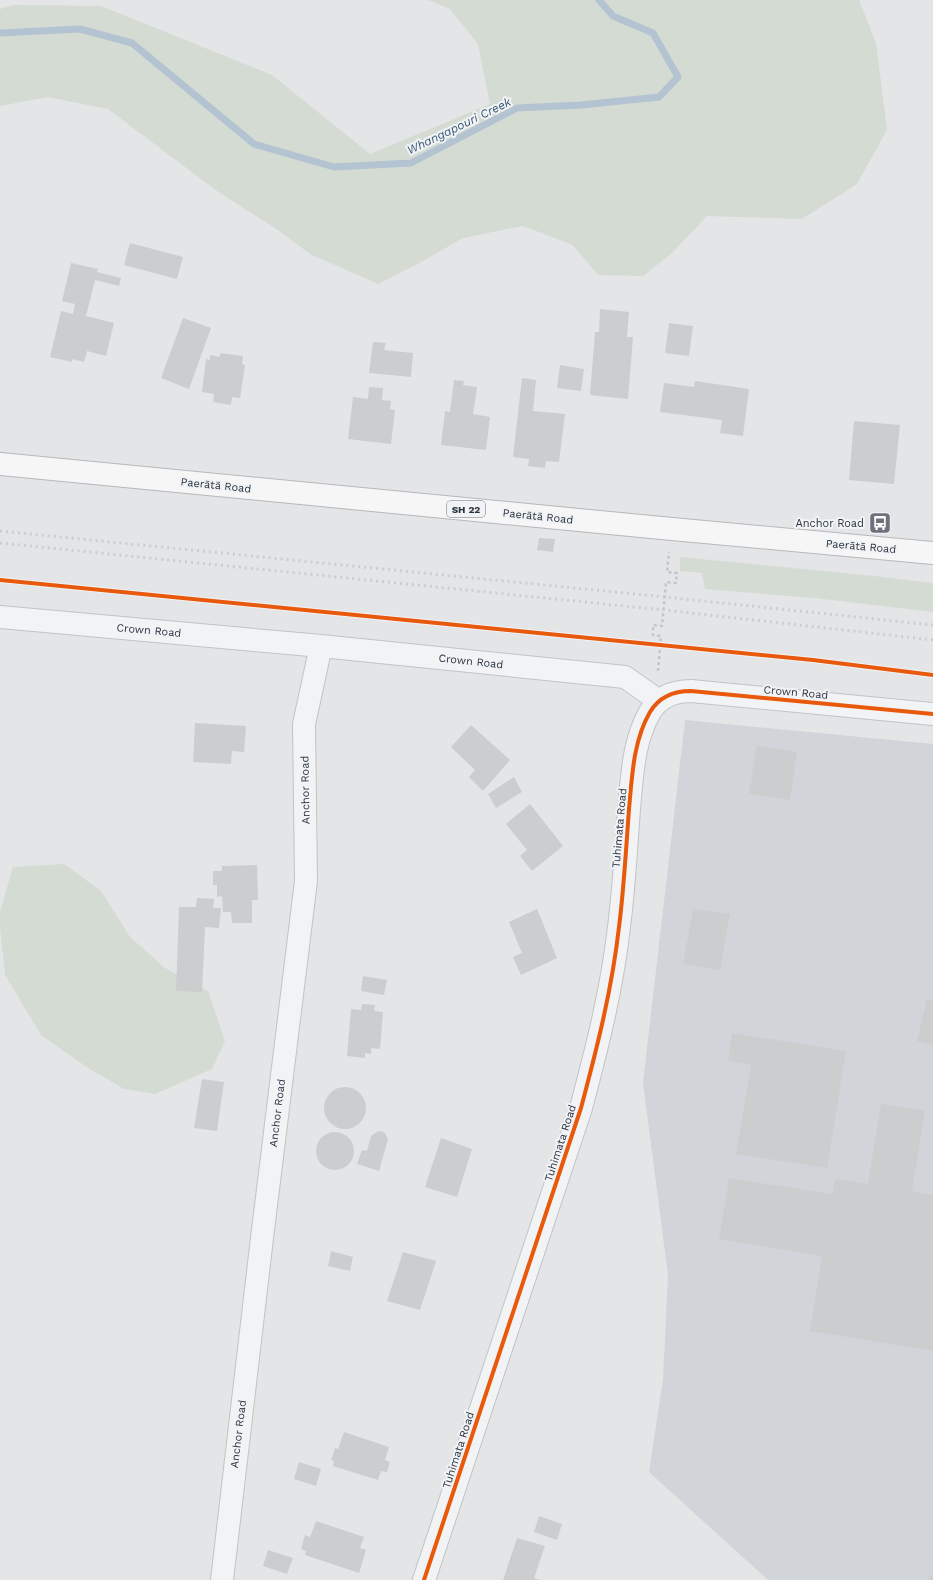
<svg xmlns="http://www.w3.org/2000/svg" width="933" height="1580" viewBox="0 0 933 1580" font-family="'Work Sans',sans-serif">
<style>
.built{fill:#d1d5da}
.green{fill:#d4dbd3}
.lines{fill:none;stroke-linecap:round;stroke-linejoin:round}
.stream{stroke:#b3c3d1;stroke-width:7}
.building{fill:#cbcdcf}
.street-casing{stroke:#c1c3c5;stroke-width:24}
.highway-casing{stroke:#b5b8bc;stroke-width:24}
.path{stroke:#c3c5c7;stroke-width:2.5;stroke-dasharray:3 3;stroke-linecap:butt}
.street{stroke:#f2f3f4;stroke-width:22}
.highway{stroke:#f6f6f6;stroke-width:22}
.rail{stroke:#cbcdcf;stroke-width:3;stroke-dasharray:2 4;stroke-linecap:butt}
.cycleway-casing{stroke:#f1f3f6;stroke-width:6}
.cycleway{stroke:#e8590c;stroke-width:4}
.labels{text-anchor:middle;stroke-width:4;stroke-linejoin:round;paint-order:stroke}
.shield{fill:#f1f3f6;stroke:#666d76;stroke-width:1}
.shield-label{font-size:10px;font-weight:bold;fill:#2a343f}
.street-label{font-size:11px;fill:#2a343f;stroke:#f1f3f6}
.poi-label{font-size:11px;fill:#2a343f;stroke:#f1f3f6;text-anchor:end}
.water-label{font-size:12px;font-style:italic;fill:#375671;stroke:#f1f3f6}
</style>
<rect width="100%" height="100%" fill="#e3e5e7"/>
<path class="built" d="M685,720L933,744V1580H768L649,1472L663,1379L668,1275L643,1083Z"/>
<path class="green" d="M428,0H859L876,43L887,130L857,184L802,219L707,216L671,254L643,276L598,275L573,245L523,226L463,238L425,260L378,284L310,254L278,230L217,191L108,109L48,97L0,106V9L14,5L101,6L272,75L370,154L490,104L478,44L450,9Z
M680,557L874,576L933,583V612L815,598L705,589L702,573L680,571Z
M64,864L101,891L130,937L165,968L208,991L225,1041L212,1069L155,1094L124,1089L88,1068L41,1035L5,975L0,927V912L13,867Z"/>
<g class="lines">
<path class="stream" d="M0,33L80,29L132,43L254,144L334,167L411,163L517,108L581,105L659,97L678,77L653,33L613,16L599,0"/>
</g>
<path class="building" d="M130,243L183,257L177,279L124,265Z
M71,263L98,269L97,272L121,278L119,286L95,280L86,316L114,323L106,356L87,351L84,362L72,359V362L50,357L61,311L73,314L75,304L62,301Z
M600,309L629,312L627,337H633L628,399L590,395L595,332H599Z
M183,318L211,328L189,389L161,378Z
M669,323L693,326L689,356L665,353Z
M373,342L386,343L384,350L413,353L411,377L369,373Z
M220,353L243,356L242,364L245,365L240,398L232,397L231,405L213,402L214,394L202,392L206,359L210,360V355L220,357Z
M560,365L584,369L581,391L557,388Z
M522,378L536,380L533,411L565,414L559,462L546,461L545,468L528,466L529,459L513,457Z
M454,380L464,381L463,385L477,387L473,414L490,417L486,450L441,445L445,411L450,412Z
M695,381L749,389L743,436L720,433L722,420L660,412L664,383L694,387Z
M369,387L383,388L382,400L391,401L390,409L395,410L391,444L348,439L353,397L368,399Z
M854,421L900,425L894,484L849,480Z
M539,538L555,539L553,552L537,550Z
M195,723L246,726L244,752L232,751L231,764L193,762Z
M471,725L510,760L483,791L469,777L475,770L451,747Z
M757,746L797,752L790,800L749,794Z
M514,777L522,792L496,808L488,794Z
M530,804L563,846L532,871L520,856L527,850L506,824Z
M257,865L258,900H252V923H232L231,912H223L222,896L217,897V885H213V871H222V866Z
M197,898L214,899L213,908H221L219,928L205,927L202,992L176,991L179,907H196Z
M537,909L557,958L521,975L513,957L522,953L509,922Z
M693,909L730,914L720,970L683,964Z
M363,976L387,980L384,995L361,991Z
M927,999L933,1001V1045L917,1041Z
M362,1004L375,1005L374,1011L383,1012L380,1049L371,1048V1054L365,1053V1058L347,1056L351,1009L361,1010Z
M732,1033L846,1051L827,1168L736,1154L751,1065L728,1061Z
M202,1079L224,1082L217,1131L194,1128Z
M324 1108a21 21 0 1 1 42 0a21 21 0 1 1-42 0Z
M881,1104L925,1111L912,1191L933,1195V1351L810,1331L822,1256L719,1239L729,1178L832,1194L835,1179L868,1184Z
M378,1131L384,1132L388,1139L379,1171L357,1164L362,1150L367,1151L371,1136Z
M316 1151a19 19 0 1 1 38 0a19 19 0 1 1-38 0Z
M441,1138L472,1149L457,1197L425,1187Z
M331,1251L353,1257L350,1271L328,1266Z
M403,1252L436,1261L420,1310L387,1301Z
M344,1432L389,1447L385,1460L390,1462L387,1472L381,1471L378,1480L333,1466L334,1461L331,1460L335,1448L338,1449Z
M299,1462L321,1469L316,1486L294,1479Z
M539,1516L562,1524L557,1540L534,1532Z
M316,1521L364,1537L360,1548L366,1550L359,1573L305,1555L306,1551L301,1549L305,1535L310,1537Z
M517,1538L545,1546L534,1578L540,1580H503Z
M268,1550L293,1558L287,1574L263,1566Z
M933,1574V1580H928Z"/>
<g class="lines">
<g class="street-casing">
<path id="street" d="M0,617L321,646L625,677L659,701
M222,1580L262,1238L306,881L304,724L321,646
M424,1580L581,1108C597,1048 612,989 619,927C624,888 626,849 629,809C632,778 633,741 650,712C659,697 674,691 691,691L933,714"/>
</g>
<g class="highway-casing">
<path id="highway" d="M0,464L672,529L933,553"/>
</g>
<path class="path" d="M658,671L661,636L653,635V625L662,626L666,582L676,583L677,573L667,572L669,552"/>
<use href="#street" class="street"/>
<use href="#highway" class="highway"/>
<path class="rail" d="M0,531L665,597L933,625
M0,543L664,610L933,640"/>
<g class="cycleway-casing">
<path id="cycleway" d="M0,580L813,660L933,675
M424,1580L581,1108C597,1048 612,989 619,927C624,888 626,849 629,809C632,778 633,741 650,712C659,697 674,691 691,691L933,714"/>
</g>
<use href="#cycleway" class="cycleway"/>
</g>
<defs>
<g id="bus-square" transform="scale(1.15)"><rect x="-9" y="-9" width="18" height="18" rx="4" fill="#6b727a" stroke="#f1f3f6"/><path d="M-5-6H5V4H4V6H2V4H-2V6H-4V4H-5ZM-3.5-4V0h7V-4ZM-3.5 1.2v1.5H-2V1.2ZM2 1.2v1.5H3.5V1.2Z" fill="#fff"/></g>
</defs>
<g fill-rule="evenodd">
<use href="#bus-square" x="880" y="523"/>
</g>
<g class="labels">
<rect class="shield" x="447" y="501" width="38" height="16" rx="3"/>
<g class="shield-label">
<text x="466" y="513">SH 22</text>
</g>
<g class="street-label">
<text transform="translate(216 485) rotate(6)" y="4">Paerātā Road</text>
<text transform="translate(538 516) rotate(6)" y="4">Paerātā Road</text>
<text transform="translate(861 546) rotate(5)" y="4">Paerātā Road</text>
<text transform="translate(149 630) rotate(5)" y="4">Crown Road</text>
<text transform="translate(471 661) rotate(6)" y="4">Crown Road</text>
<text transform="translate(796 692) rotate(5)" y="4">Crown Road</text>
<text transform="translate(305 790) rotate(-91)" y="4">Anchor Road</text>
<text transform="translate(619 828) rotate(-85)" y="4">Tuhimata Road</text>
<text transform="translate(277 1113) rotate(-83)" y="4">Anchor Road</text>
<text transform="translate(560 1143) rotate(-72)" y="4">Tuhimata Road</text>
<text transform="translate(238 1434) rotate(-83)" y="4">Anchor Road</text>
<text transform="translate(458 1450) rotate(-72)" y="4">Tuhimata Road</text>
</g>
<g class="poi-label">
<text x="864" y="527">Anchor Road</text>
</g>
<g class="water-label">
<text transform="translate(459 126) rotate(-26)" y="4">Whangapouri Creek</text>
</g>
</g>
</svg>
